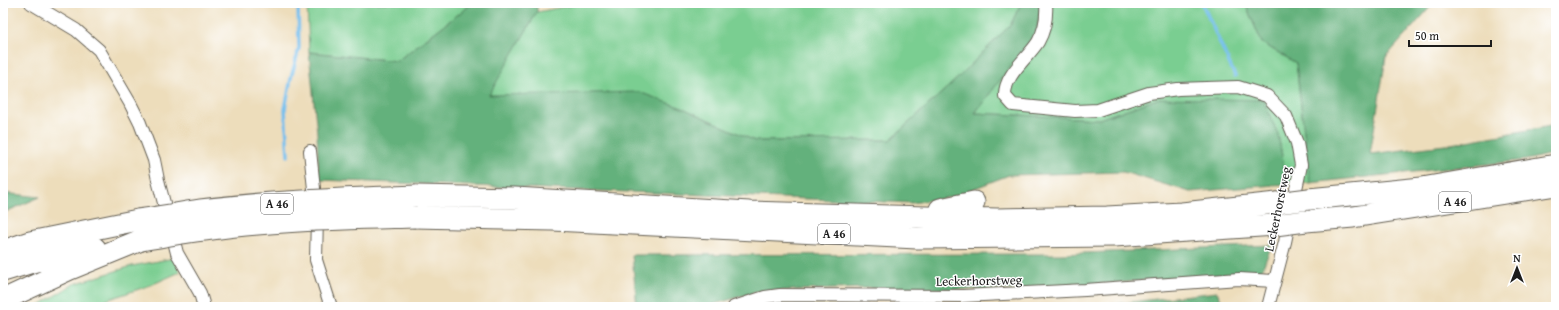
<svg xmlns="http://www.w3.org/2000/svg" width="1559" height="310" viewBox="0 0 1559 310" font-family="'Gentium Book Plus',serif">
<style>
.green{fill:#7ace91;stroke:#4b7556}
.forest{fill:#63b17b;stroke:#40664c}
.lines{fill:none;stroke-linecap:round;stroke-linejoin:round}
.stream{stroke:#74bfee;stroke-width:3.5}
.minor-casing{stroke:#656054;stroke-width:14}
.motorway-casing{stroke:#656054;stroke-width:23}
.minor{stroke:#fff;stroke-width:12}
.motorway{stroke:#fff;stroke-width:21}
.motorway-bridge-casing{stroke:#656054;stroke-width:23;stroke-linecap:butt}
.motorway-bridge{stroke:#fff;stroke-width:21}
.labels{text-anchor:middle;stroke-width:3;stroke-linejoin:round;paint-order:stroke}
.shield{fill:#fff;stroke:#606060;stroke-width:1}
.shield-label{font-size:12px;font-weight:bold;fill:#1c1c1c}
.street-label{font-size:13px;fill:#1c1c1c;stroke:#fff}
</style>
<rect width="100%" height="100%" fill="#fff"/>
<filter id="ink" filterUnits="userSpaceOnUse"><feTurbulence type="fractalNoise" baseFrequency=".025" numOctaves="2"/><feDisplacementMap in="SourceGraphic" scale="8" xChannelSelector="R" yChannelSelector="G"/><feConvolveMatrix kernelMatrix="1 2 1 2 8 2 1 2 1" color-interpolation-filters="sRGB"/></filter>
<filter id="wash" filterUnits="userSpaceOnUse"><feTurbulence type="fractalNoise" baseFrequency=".012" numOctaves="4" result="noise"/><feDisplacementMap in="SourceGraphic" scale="16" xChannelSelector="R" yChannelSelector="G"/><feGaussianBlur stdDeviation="0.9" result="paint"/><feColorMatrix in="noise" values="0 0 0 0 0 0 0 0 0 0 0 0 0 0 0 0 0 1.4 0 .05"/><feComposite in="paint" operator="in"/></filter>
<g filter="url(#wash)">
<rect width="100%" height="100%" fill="#edddbb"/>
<path class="green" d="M307,3H473L397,61L309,52Z
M573,3H1021L1011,24L959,77L890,140L755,141L685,109L488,95L537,12L573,5Z
M1041,3H1245L1262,43L1296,63L1310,183L1287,184L1278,134L1160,98L1099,119L975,113L1036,33Z
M174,258L180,272L151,285L86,307H36L74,284L132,266Z
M769,305L872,307H763Z"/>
<path class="forest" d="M473,3H537V12L489,95L639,92L685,109L755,141L890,140L959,77L1011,24L1021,3H1041L1036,33L975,113L1099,119L1160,98L1263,100L1278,134L1287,184L1190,192L1123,172L1009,175L952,197L912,203L319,180L317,133L309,52L397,61Z
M1245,3H1434L1386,57L1370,154L1445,145L1556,125V153L1526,160L1310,183L1296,63L1262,43Z
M3,193L40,197L3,213Z
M1272,245L1261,272L1019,290L867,288L760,291L704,307H637L632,255L1061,254Z
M1217,292L1225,307H1088Z"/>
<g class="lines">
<path class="stream" d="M1202,3L1235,76
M288,156L285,109L291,78L299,48L298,3
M1186,307L1220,303"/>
</g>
</g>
<g filter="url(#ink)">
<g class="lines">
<g class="minor-casing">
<path id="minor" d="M31,3L76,30L99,50L130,103L140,123L154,160L158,180L177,253L200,293L204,307
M1046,3C1047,16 1045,30 1038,42C1027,59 1004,75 1005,96L1013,105L1075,111L1098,110L1149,93L1178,89L1206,88L1238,87L1267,96L1286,116L1297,143L1301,165L1285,242L1268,307
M310,151L317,217L316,260L331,307
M734,307L765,297L780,295L963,296L1085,290L1239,279L1274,281"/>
</g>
<g class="motorway-casing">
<path id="motorway" d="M416,196L515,198L749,212L997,219L1107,217L1182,213L1277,203
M1309,199L1422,188L1556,165
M940,209L974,202
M415,217L553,220L917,238L1114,236L1275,225
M1306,221L1353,217L1556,185
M3,251L30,242L138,220
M3,271L36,261L95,248
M3,300L70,269L141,240"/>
</g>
<use href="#minor" class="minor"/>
<use href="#motorway" class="motorway"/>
<g class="motorway-bridge-casing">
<path id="motorway-bridge" d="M1277,203L1309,199
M138,220C159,217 180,213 201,210C272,201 344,199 416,196
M1275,225L1306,221
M141,240C162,237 183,232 204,230C274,220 345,219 415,217"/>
</g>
<use href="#motorway-bridge" class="motorway-bridge"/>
</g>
</g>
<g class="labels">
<g class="shield">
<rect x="1439" y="192" width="32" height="20" rx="3"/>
<rect x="261" y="194" width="32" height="20" rx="3"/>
<rect x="818" y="224" width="32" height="20" rx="3"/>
</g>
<g class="shield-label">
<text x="1455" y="206">A 46</text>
<text x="277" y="208">A 46</text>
<text x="834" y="238">A 46</text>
</g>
<g class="street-label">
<text transform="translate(1277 209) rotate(-78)" y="5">Leckerhorstweg</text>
<text transform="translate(979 280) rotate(-1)" y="5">Leckerhorstweg</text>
</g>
</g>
<rect width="1559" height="310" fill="none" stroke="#fff" stroke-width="16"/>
<g transform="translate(1517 268)" stroke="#ffffff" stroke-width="3" paint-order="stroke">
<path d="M0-3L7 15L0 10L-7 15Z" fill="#1c1c1c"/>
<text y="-6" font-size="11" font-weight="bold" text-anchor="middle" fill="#1c1c1c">N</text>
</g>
<path d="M1409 40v6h82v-6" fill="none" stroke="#1c1c1c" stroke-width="2"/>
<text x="1415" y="40" font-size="12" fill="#1c1c1c" stroke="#ffffff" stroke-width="3" paint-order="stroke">50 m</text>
</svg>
